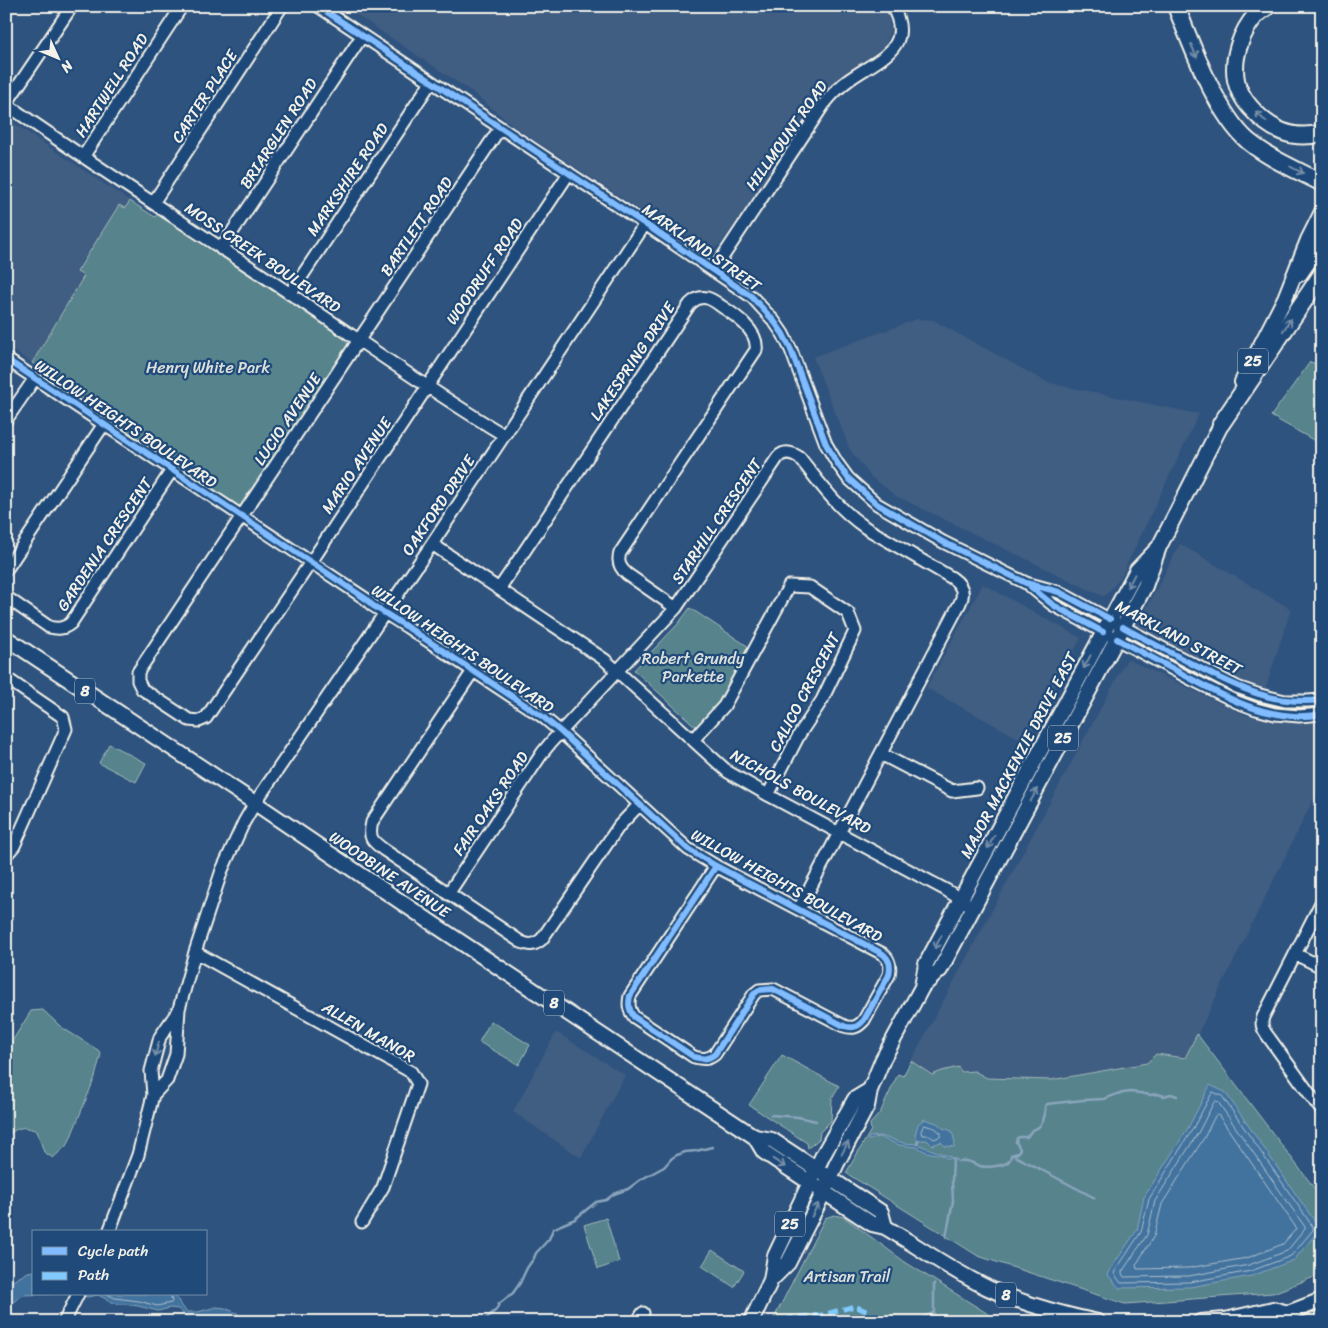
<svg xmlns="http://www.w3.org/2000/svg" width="1328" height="1328" viewBox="0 0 1328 1328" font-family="Sriracha,sans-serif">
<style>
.built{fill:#415d82}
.green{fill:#56838c;stroke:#a5baba}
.water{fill:#43739f;stroke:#8aa5bc}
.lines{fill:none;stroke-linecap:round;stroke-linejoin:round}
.shore{stroke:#adbfcb;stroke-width:1}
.stream{stroke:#8aa5bc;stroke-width:2.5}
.minor-casing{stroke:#f4f1e8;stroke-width:15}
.major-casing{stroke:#f4f1e8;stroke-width:18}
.highway-casing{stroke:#f4f1e8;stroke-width:20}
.minor{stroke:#1f4a7a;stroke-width:11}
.major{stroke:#1f4a7a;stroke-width:14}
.highway{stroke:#1f4a7a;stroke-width:16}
.quiet{stroke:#80caff;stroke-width:5;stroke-dasharray:10 5;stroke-linecap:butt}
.cycleway-casing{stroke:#1f4a7a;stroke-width:9}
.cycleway{stroke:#80bcff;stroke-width:6}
.oneway{stroke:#748da6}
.labels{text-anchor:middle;stroke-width:4.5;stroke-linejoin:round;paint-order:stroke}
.shield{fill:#1f4a7a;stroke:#b4bfc7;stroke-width:1}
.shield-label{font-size:15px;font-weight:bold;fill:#f4f1e8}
.street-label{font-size:16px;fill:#f4f1e8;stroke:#1f4a7a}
.park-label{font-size:16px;fill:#dce0da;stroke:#1f4a7a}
</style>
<rect width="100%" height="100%" fill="#2e537e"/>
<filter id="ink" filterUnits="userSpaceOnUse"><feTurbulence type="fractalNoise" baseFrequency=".02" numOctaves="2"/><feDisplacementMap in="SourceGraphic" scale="10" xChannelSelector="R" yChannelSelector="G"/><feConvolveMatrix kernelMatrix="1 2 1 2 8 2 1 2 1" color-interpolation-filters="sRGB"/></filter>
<g filter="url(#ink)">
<path class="built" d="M343,6H883L889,17L890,31L887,42L883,48L853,68L833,83L819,98L722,243L713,249L703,250L694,246L516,128L472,92Z
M12,122L130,201L32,363L6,346V131Z
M917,319L933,320L1047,382L1063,386L1199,414L1120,579L1104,597L896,496L871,477L850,450L813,357Z
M1180,544L1291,609L1265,690L1241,681L1140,632L1137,626Z
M983,584L1081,638L1026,742L926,688Z
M1127,659L1245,715L1290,722L1322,717V782L1186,1058L1156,1054L1147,1063L1051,1080L932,1075L911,1061Z
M556,1032L625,1075L581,1158L513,1112Z"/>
<path class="green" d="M130,201L155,217L160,211L161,212L163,217L273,291L278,290L299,304L301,309L345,338C348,343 348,345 346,350L244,504L240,506L235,505L189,474H186L164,461V457L32,363L84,276L77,272L119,205L125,208Z
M1310,362L1322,365V445L1271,416Z
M690,608L749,647L721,701L697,728L634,670L678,624Z
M109,744L146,763L136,782L99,763Z
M43,1010L61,1027L98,1050L101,1054L95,1077L68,1144L53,1158L44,1152L37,1131C23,1125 16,1127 6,1138V1051L31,1011Z
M491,1021L530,1045L519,1065L479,1042Z
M1197,1034L1322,1198V1274L1273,1293L1125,1304L978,1256L846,1173L871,1130L870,1124L880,1113L898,1074L903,1076L911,1061L932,1075L942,1071L958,1067L962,1072L974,1071L987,1078L1051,1080L1147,1063L1156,1054L1185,1058Z
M782,1055L839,1086L832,1098L831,1121L820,1132L819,1139L808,1148L807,1143L749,1105Z
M834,1215L844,1217L905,1262L1001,1322H772L825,1218Z
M606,1218L619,1262L598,1269L584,1225Z
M712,1250L744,1271L734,1287L702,1266Z"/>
<path class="water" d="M1210,1085L1225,1092L1320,1229L1294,1260L1252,1276L1190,1287L1119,1288L1107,1274L1137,1230L1144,1197L1188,1128Z
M924,1119L937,1123L943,1128L952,1131L955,1143L954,1147L945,1146L941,1142L932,1145L927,1140H918L915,1135L918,1124Z
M880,1136L904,1143L917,1144L961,1161L958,1162L953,1159L946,1158L942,1155L926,1152L917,1147L899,1145L879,1137L874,1138L871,1140H868L869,1137Z
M34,1271V1294H51L23,1295L6,1307V1285L28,1272Z
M76,1294H174L181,1305L187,1312H198L216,1307L225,1308L237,1313L248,1322H200L188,1318L178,1309L170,1308L158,1311L138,1306L114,1303L98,1295L87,1297Z"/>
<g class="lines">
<path class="shore" d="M1213,1092L1222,1096L1313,1227V1230L1291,1256L1251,1271L1190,1282L1121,1283L1115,1275L1114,1273L1141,1232L1149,1199L1192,1130Z
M1216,1101L1218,1102L1305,1227V1229L1287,1251L1249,1265L1189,1276L1124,1277L1122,1274V1272L1147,1235L1155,1201L1198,1133L1214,1102Z
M1217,1115L1219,1116L1295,1226L1296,1229L1283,1244L1247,1258L1188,1268L1137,1269L1136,1265L1154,1236L1162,1204L1204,1138L1215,1116Z
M924,1125L935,1128L941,1133V1136L934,1139L929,1135H922L921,1132Z
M107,1294L115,1298L139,1301L157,1306L171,1303L172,1301L170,1294"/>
<path class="stream" d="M771,1115L798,1117L816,1121
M917,1144L918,1140
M1013,1155L1095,1198
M961,1161C969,1159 973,1164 980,1166C986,1168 1003,1166 1008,1162C1010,1160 1011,1158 1011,1155L1018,1153L1020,1149L1016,1142L1017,1138L1019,1137H1027L1032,1130C1043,1128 1046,1116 1045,1106L1047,1104L1083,1100L1104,1099L1117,1094L1130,1092L1140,1093L1150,1095L1158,1094L1164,1096L1171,1094L1177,1096
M946,1237L953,1201L952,1181L953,1159
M482,1322L496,1310L499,1304L513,1293L520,1283L527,1268L534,1258L536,1253L549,1239L553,1229L561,1225L575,1219L596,1202L606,1200L614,1194L628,1189L640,1180L664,1167L672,1158L677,1155L685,1152L696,1151L712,1147
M915,1322L934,1312
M931,1322L934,1318V1284"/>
<g class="minor-casing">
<path id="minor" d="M318,6L645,224L752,297L774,321L783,334L791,350L826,444L837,463L848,478L877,504L943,542L1026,583L1059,592L1166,650L1237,687L1260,695L1285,701H1307L1322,700
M6,104C99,169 195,230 289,293C361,341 430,391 504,435
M6,104L72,6
M500,128L138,672V681L142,689L189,720L199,721L206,718L317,553L569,173
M83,157L182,6
M153,203L282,6
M221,249L362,36
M714,270L824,104C832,94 840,86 850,79C878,59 916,48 892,6
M290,294L431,82
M6,359L366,599L372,605L407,627L543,717L561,732L688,849L716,866L883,954C890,960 891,966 889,975L864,1020C858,1027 853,1029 844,1026L773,989L759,990L754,994L715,1054C708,1060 702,1059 694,1057L634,1017C629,1010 628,1005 630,996L716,866
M6,420L35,378
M432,544L605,660L728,772L768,795L946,890L973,907
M6,570L104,424
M1031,587L1053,605L1187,677L1237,702L1256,709L1275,714L1299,716L1322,714
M499,589L690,304C695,299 700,296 707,298C712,299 717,303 721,306C735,315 759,331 756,350L620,553C617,562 620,568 627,574L676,608
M6,597L49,627C58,629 64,629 71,623L172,470
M473,671L372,822C368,838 372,841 384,850L521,942C530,946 535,945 542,939L619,826L639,805
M6,678L63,717L66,729L14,846L6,855
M693,740L724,706L789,586L810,587L848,613L855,631L822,700L799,735L768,795
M881,754L952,791L977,788
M448,894L543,752L552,741L676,608L778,457C785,450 793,453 800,458C821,485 837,508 866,528L952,578C962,585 965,593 960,603L799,909
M1322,901L1263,1017C1260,1026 1264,1031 1270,1039L1322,1111
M195,952L411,1072L418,1084L383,1187L362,1222
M1295,954L1322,967
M153,1095L167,1080L176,1054L179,1009L195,952L222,870L244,822L255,803L432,544L645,224
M109,1232L138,1155L153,1095L151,1071L160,1037L178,1011
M64,1322L78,1294
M637,1322L643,1313"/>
</g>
<g class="major-casing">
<path id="major" d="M1300,274L1322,242
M1242,382L1285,298L1308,240L1322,212
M6,638L255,803L435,925L755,1137L772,1140L881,1212L885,1227
M922,987L940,970L1123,627L1145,586L1159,547L1226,415
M755,1137L764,1152L872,1224L885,1227C919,1247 952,1271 988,1288C1023,1304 1060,1314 1098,1322
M771,1280L775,1256L823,1155L855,1099L870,1090
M751,1322L771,1280L788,1263L817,1206L837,1163L867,1106L870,1090L883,1059L922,987L926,964L1137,570L1159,547
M1200,1322L1225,1320L1273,1309L1288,1313
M1279,1322L1288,1313L1322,1300"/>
</g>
<g class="highway-casing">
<path id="highway" d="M1176,6C1192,46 1216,113 1248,141C1270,159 1297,170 1322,183
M1268,6C1264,9 1259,12 1256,15C1241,32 1232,58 1236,80C1238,90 1244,100 1250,107C1270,130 1292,141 1322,133
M1221,424L1322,274"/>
</g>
<use href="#minor" class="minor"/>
<use href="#major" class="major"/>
<use href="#highway" class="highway"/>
<path class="quiet" d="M785,1322L790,1318L822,1315L855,1306L868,1312L876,1322"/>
<g class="cycleway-casing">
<path id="cycleway" d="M318,6L645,224L752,297L774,321L783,334L791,350L826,444L837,463L848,478L877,504L943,542L1026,583L1059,592L1110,619
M6,359L366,599L372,605L407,627L543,717L561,732L688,849L716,866L883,954C890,960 891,966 889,975L864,1020C858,1027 853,1029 844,1026L773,989L759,990L754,994L715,1054C708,1060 702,1059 694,1057L634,1017C629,1010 628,1005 630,996L716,866
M1031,587L1053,605L1103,632
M1123,627C1148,641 1173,654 1198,667C1239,688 1274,706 1322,700
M1117,639C1139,651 1162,663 1184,675C1226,698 1272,724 1322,714"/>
</g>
<use href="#cycleway" class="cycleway"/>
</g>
<defs><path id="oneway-shaft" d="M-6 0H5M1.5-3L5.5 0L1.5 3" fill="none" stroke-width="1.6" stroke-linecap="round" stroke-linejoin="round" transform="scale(1.25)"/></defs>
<g class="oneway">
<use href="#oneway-shaft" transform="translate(1194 51) rotate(67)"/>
<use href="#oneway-shaft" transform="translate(1261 117) rotate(-138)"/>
<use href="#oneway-shaft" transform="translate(1297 170) rotate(27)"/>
<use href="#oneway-shaft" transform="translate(1287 325) rotate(-56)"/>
<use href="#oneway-shaft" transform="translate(1131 581) rotate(118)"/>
<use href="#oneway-shaft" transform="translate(1087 662) rotate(118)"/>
<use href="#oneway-shaft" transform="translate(1034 795) rotate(-62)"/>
<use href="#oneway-shaft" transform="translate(991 842) rotate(118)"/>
<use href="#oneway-shaft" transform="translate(938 942) rotate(118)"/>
<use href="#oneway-shaft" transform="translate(157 1049) rotate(105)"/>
<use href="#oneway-shaft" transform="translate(845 1148) rotate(-62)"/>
<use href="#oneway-shaft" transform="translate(779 1163) rotate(33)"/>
<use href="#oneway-shaft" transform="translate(815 1210) rotate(-63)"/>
</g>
</g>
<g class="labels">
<g class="shield">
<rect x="1238" y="348.5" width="30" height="25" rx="4"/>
<rect x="75" y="678.5" width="20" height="25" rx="4"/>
<rect x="1048" y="725.5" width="30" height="25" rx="4"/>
<rect x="544" y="990.5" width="20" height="25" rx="4"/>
<rect x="775" y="1211.5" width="30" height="25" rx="4"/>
<rect x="996" y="1282.5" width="20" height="25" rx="4"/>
</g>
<g class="shield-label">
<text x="1253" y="366">25</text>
<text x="85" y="696">8</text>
<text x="1063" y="743">25</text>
<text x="554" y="1008">8</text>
<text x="790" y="1229">25</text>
<text x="1006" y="1300">8</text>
</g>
<g class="street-label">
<text transform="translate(111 85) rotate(-57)" y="6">HARTWELL ROAD</text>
<text transform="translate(204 96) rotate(-57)" y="6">CARTER PLACE</text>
<text transform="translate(278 133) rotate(-57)" y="6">BRIARGLEN ROAD</text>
<text transform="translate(786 135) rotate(-55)" y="6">HILLMOUNT ROAD</text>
<text transform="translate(347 179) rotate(-56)" y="6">MARKSHIRE ROAD</text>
<text transform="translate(416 226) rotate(-56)" y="6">BARTLETT ROAD</text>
<text transform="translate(702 247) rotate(35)" y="6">MARKLAND STREET</text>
<text transform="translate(263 257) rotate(34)" y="6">MOSS CREEK BOULEVARD</text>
<text transform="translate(484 271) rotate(-56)" y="6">WOODRUFF ROAD</text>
<text transform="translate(632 361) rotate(-56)" y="6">LAKESPRING DRIVE</text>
<text transform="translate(287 419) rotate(-56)" y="6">LUCIO AVENUE</text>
<text transform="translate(126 423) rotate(34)" y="6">WILLOW HEIGHTS BOULEVARD</text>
<text transform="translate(356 465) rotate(-56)" y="6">MARIO AVENUE</text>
<text transform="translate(438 505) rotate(-56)" y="6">OAKFORD DRIVE</text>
<text transform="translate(716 521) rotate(-56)" y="6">STARHILL CRESCENT</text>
<text transform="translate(104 544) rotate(-56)" y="6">GARDENIA CRESCENT</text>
<text transform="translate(1179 637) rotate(28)" y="6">MARKLAND STREET</text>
<text transform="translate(463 648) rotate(34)" y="6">WILLOW HEIGHTS BOULEVARD</text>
<text transform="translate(804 692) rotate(-62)" y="6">CALICO CRESCENT</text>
<text transform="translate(1018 755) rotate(-62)" y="6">MAJOR MACKENZIE DRIVE EAST</text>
<text transform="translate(801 791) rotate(29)" y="6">NICHOLS BOULEVARD</text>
<text transform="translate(490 803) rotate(-56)" y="6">FAIR OAKS ROAD</text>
<text transform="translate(390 874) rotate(34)" y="6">WOODBINE AVENUE</text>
<text transform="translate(787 885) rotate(29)" y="6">WILLOW HEIGHTS BOULEVARD</text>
<text transform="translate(369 1031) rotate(30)" y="6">ALLEN MANOR</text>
</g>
<g class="park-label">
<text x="208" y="373">Henry White Park</text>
<text x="693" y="664">Robert Grundy<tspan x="693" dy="18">Parkette</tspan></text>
<text x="847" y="1282">Artisan Trail</text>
</g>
</g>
<rect width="1328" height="1328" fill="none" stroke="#1f4a7a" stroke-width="25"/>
<rect x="12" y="12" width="1303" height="1303" fill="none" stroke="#f4f1e8" stroke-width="2" filter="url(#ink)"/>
<rect x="32" y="1230" width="175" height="65" fill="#1f4a7a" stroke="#748da6"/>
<rect x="42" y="1247" width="25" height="8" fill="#80bcff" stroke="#748da6"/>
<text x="78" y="1256" font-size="15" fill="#f4f1e8">Cycle path</text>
<rect x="42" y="1272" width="25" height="8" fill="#80caff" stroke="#748da6"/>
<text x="78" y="1280" font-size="15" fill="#f4f1e8">Path</text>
<g transform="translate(58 58) rotate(134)" stroke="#1f4a7a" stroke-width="4" paint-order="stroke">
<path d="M0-4L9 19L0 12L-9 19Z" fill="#f4f1e8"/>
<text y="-8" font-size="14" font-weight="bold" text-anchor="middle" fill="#f4f1e8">N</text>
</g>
</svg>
